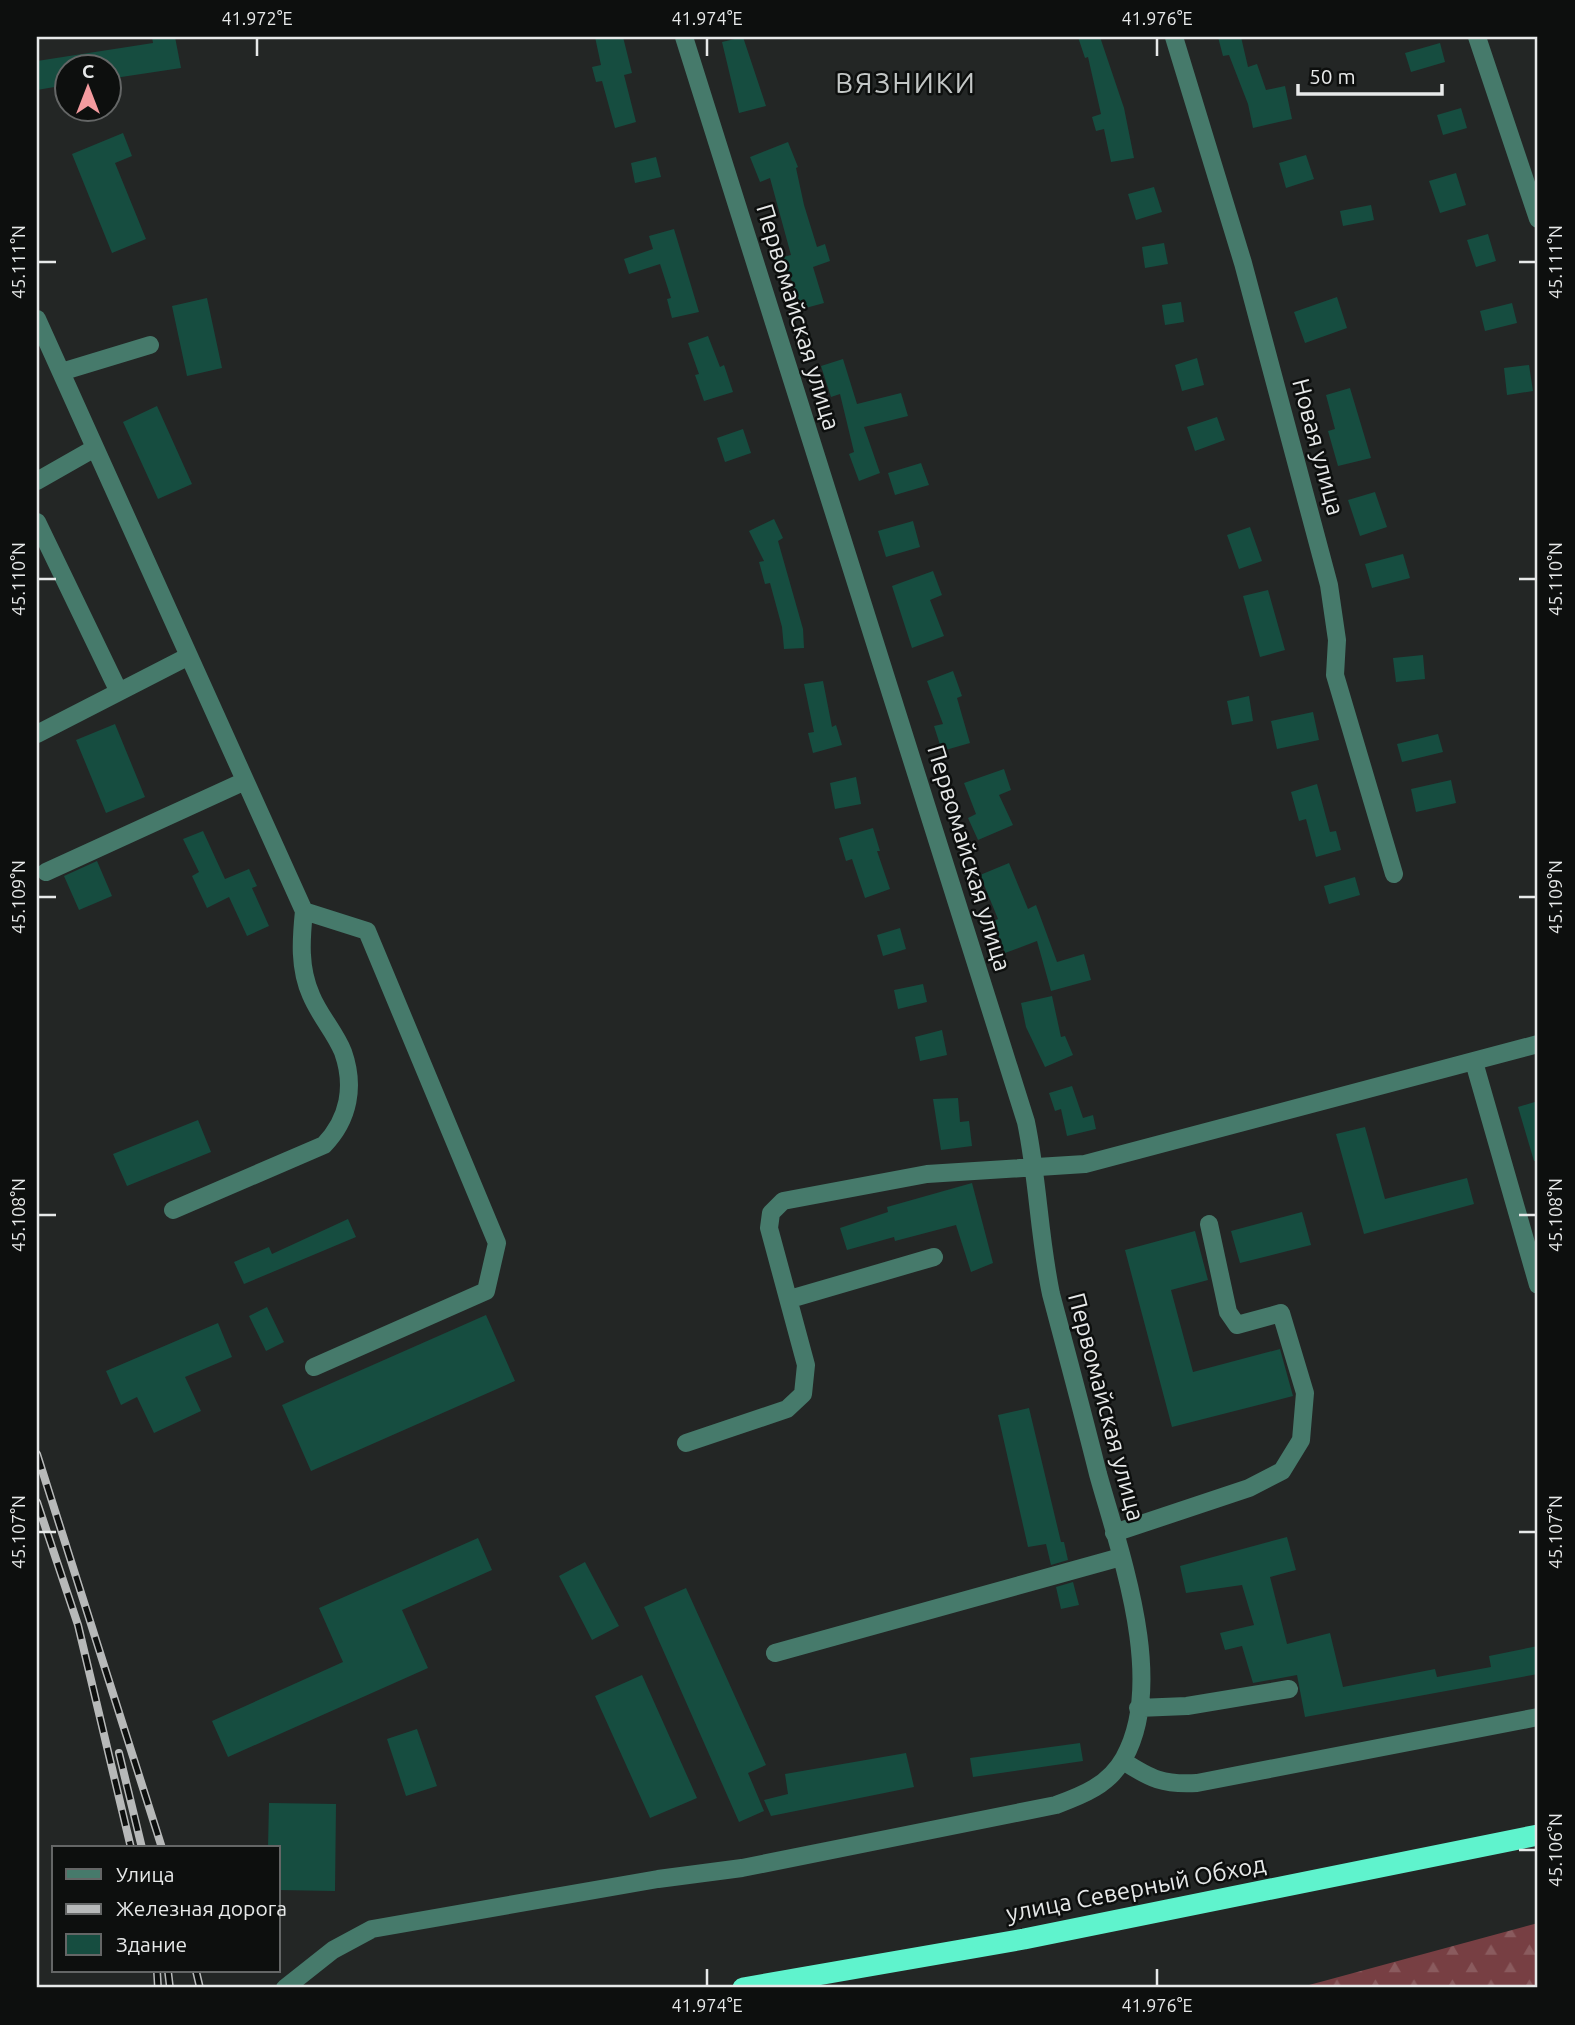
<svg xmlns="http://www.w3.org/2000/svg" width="1575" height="2025" viewBox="0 0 1575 2025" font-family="Ubuntu,sans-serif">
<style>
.forest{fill:url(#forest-firs)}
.building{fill:#164d40}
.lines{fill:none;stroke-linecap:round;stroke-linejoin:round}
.minor{stroke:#467a6b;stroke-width:18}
.highway{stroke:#5ff3cd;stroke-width:21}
.rail-casing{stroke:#b7b9b9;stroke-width:8}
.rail{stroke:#0d0f0e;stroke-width:5;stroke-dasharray:16;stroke-linecap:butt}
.ticks{fill:none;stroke:#e7e9e9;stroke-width:2.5}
.labels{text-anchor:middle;stroke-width:5;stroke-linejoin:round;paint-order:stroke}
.street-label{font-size:24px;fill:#e7e9e9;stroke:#0d0f0e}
.quarter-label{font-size:28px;letter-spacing:2px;fill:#c3c7c6;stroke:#0d0f0e}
.neatline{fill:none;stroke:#e7e9e9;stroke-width:2.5}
.ticks-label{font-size:18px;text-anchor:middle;fill:#e7e9e9}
</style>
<defs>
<pattern id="forest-firs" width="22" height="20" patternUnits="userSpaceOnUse" patternTransform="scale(1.75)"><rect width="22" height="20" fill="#773f43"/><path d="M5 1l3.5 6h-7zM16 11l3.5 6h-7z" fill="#8a5b5e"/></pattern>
</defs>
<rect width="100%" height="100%" fill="#232625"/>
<path class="forest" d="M1538,1923V1988H1298Z"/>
<path class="building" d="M152,37H175L181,68L108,79V66H66V85L37,90V61L153,43Z
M595,37H623L632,73L624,75L636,122L615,128L602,81L596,82L592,67L601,65Z
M743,37L766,106L739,113L722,42Z
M1078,37H1100L1124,108L1134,158L1111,162L1104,129L1096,131L1092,117L1101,114L1088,57L1085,58Z
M1218,37H1241L1248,67L1257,64L1266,90L1285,86L1292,119L1253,128L1248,104L1229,55L1223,56Z
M1440,43L1445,62L1411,72L1405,53Z
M1461,108L1467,128L1443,135L1437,115Z
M123,133L132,156L115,163L146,239L112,253L72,154Z
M788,142L798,167L796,168L804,205L817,247L825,244L830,261L813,267L824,303L802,309L783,257L791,255L770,178L760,182L750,157Z
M1306,155L1314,179L1286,188L1279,163Z
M656,157L661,177L635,183L631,163Z
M1456,173L1466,205L1440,213L1429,181Z
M1154,187L1162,212L1136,220L1128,194Z
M1371,205L1374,220L1343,226L1340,211Z
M674,229L699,312L672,318L667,299L671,298L660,264L629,274L624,259L653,249L649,236Z
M1488,234L1496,261L1476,267L1467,240Z
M1164,243L1168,264L1145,268L1142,247Z
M1337,297L1347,328L1305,343L1294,312Z
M207,298L222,368L187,376L172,306Z
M1181,302L1184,322L1165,325L1162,305Z
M1512,303L1517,323L1485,331L1480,311Z
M708,336L720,367L724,365L733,392L704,401L695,375L699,374L688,343Z
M1197,358L1204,385L1182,391L1175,365Z
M843,359L857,404L901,393L908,416L864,427L880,473L859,481L849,454L854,452L840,394L831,397L821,366Z
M1529,365L1533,391L1507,395L1504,368Z
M1350,388L1371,458L1338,466L1328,431L1335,429L1326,395Z
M157,406L192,484L158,499L123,422Z
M1217,417L1225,440L1195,451L1187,427Z
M743,429L751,453L725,462L717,438Z
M921,463L929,485L895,495L888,473Z
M1375,492L1387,527L1360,536L1348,500Z
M774,519L783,538L778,541L803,629L804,648L784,649L782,627L770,583L765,584L759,562L764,561L749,531Z
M913,521L920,547L886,557L878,531Z
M1250,527L1262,561L1239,569L1227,535Z
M1403,554L1410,578L1372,588L1365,564Z
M933,571L942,595L930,600L944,636L912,648L892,586Z
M1268,590L1285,650L1260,657L1243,596Z
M1423,655L1425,679L1396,682L1393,658Z
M953,671L962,696L957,698L970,743L942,751L934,726L943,724L927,681Z
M823,681L832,727L836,725L842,745L813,753L808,733L814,732L804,684Z
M1249,696L1253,721L1232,725L1227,701Z
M1313,712L1319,740L1277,749L1271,721Z
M115,724L145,797L106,813L76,740Z
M1438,734L1443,752L1402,762L1397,744Z
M1004,769L1011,790L999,795L1013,825L978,840L968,818L976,814L964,783Z
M856,777L861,804L835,809L830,783Z
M1451,780L1456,803L1416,812L1411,789Z
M1317,784L1330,832L1336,831L1341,850L1316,857L1306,819L1299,821L1291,792Z
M873,828L880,851H877L890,889L865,898L852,859L846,861L839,838Z
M203,831L225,879L249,869L257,886L252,888L269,926L247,936L229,897L207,908L192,876L199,872L183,839Z
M97,861L112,896L79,910L64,876Z
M1009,863L1028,909L1036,905L1057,962L1084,954L1091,980L1051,991L1037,941L1005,953L993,921L998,919L980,875Z
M1355,877L1360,895L1329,904L1324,886Z
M900,928L906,949L883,956L877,935Z
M923,984L927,1002L898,1009L894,990Z
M1052,996L1061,1037L1065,1036L1073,1055L1045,1067L1026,1027L1021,1003Z
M942,1030L947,1055L920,1061L915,1037Z
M1072,1086L1083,1118L1093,1115L1096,1129L1067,1136L1061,1109L1055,1111L1049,1093Z
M958,1098L960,1122L969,1121L972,1146L941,1150L933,1099Z
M1538,1101V1161H1534L1518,1107Z
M198,1120L211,1152L127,1186L113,1154Z
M1365,1127L1385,1199L1467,1178L1474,1204L1364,1234L1336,1134Z
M972,1183L993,1263L971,1272L956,1225L895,1241L894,1237L847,1250L840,1228L888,1212L887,1207Z
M1302,1212L1311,1245L1240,1263L1231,1231Z
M348,1219L356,1237L244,1284L234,1262L269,1247L272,1254Z
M1195,1231L1208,1280L1171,1290L1193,1372L1280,1349L1293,1396L1172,1427L1125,1250Z
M267,1307L284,1342L266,1351L249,1316Z
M486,1315L515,1381L311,1471L282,1405Z
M218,1323L232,1357L185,1377L201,1411L154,1433L137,1397L121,1405L106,1371Z
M1029,1408L1061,1542H1064L1068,1560L1051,1565L1046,1544L1028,1547L998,1415Z
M1287,1537L1296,1570L1270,1577L1287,1644L1330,1633L1343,1687L1435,1669L1437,1677L1491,1667L1489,1656L1538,1646V1674L1305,1717L1297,1675L1253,1683L1242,1646L1225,1650L1220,1633L1254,1625L1242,1585L1186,1593L1180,1566Z
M478,1538L492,1570L402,1610L428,1668L228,1757L212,1721L343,1662L319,1608Z
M585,1562L619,1626L592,1640L559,1576Z
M1073,1582L1079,1605L1061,1609L1056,1587Z
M686,1588L766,1765L748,1773L764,1811L739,1822L644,1607Z
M642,1675L697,1798L650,1818L595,1696Z
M417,1729L437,1786L406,1796L387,1739Z
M1080,1743L1083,1761L973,1777L970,1758Z
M906,1753L914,1787L771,1816L764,1800L788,1794L785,1774Z
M269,1803L336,1804L335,1891L278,1890V1848H268Z"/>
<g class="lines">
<path class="minor" d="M1174,37L1243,263L1329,585L1337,640L1335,675L1394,874
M1477,37L1538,219
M37,319L304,911L367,931L497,1243L486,1291L314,1367
M61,372L150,345
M37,481L95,448
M37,522L119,692
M37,734L189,656
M46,872L245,781
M1474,1062L1538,1285
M173,1210L324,1145C349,1119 355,1086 343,1052C335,1032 319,1015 311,995C299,968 301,940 304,911
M790,1299L934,1257
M686,1443L787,1409L803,1394L806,1365L769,1228L771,1213L783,1201L927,1174L1085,1164L1538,1044
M1114,1533L1249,1488L1282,1471L1301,1440L1305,1393L1281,1313L1237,1325L1228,1312L1209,1224
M775,1653L1121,1557
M1138,1708L1187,1706L1289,1689
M1123,1761C1151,1779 1163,1785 1197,1783L1538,1717
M285,1988L333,1950L372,1929L658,1879L742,1868L1056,1805C1083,1795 1109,1785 1124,1758C1167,1681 1120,1553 1098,1474C1083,1414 1067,1354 1051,1294C1039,1237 1038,1179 1026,1122L684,37"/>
<path class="highway" d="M743,1988L1024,1939L1538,1835"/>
<g class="rail-casing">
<path id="rail" d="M37,1454L162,1848
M37,1502L78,1625L131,1848
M119,1753L142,1848
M157,1971L158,1988
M168,1971L170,1988
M196,1971L200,1988"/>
</g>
<use href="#rail" class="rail"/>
</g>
<path class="ticks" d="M257,38V56M707,38V56M1157,38V56M38,262H56M1519,262H1536M38,579H56M1519,579H1536M38,897H56M1519,897H1536M38,1215H56M1519,1215H1536M38,1532H56M1519,1532H1536M1519,1850H1536M707,1969V1986M1157,1969V1986"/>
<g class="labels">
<g class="street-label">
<text transform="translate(798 317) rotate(73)" y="8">Первомайская улица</text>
<text transform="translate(1318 447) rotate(75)" y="8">Новая улица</text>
<text transform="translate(969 858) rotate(73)" y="8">Первомайская улица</text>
<text transform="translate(1106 1407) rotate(75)" y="8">Первомайская улица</text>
<text transform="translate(1136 1889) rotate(-11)" y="8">улица Северный Обход</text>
</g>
<g class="quarter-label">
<text x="906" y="93">ВЯЗНИКИ</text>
</g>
</g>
<rect width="1575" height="2025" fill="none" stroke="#0d0f0e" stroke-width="77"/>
<rect x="52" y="1846" width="228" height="126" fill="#0d0f0e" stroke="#646666" stroke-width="2"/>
<rect x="66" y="1869" width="35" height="10" fill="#467a6b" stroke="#646666" stroke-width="2"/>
<text x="116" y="1882" font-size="21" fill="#e7e9e9">Улица</text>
<rect x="66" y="1904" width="35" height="10" fill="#b7b9b9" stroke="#646666" stroke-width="2"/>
<text x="116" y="1916" font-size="21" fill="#e7e9e9">Железная дорога</text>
<rect x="66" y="1934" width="35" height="21" fill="#164d40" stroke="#646666" stroke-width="2"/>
<text x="116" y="1952" font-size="21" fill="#e7e9e9">Здание</text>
<g transform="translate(88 88)"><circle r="33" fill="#0d0f0e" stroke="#646666" stroke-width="2"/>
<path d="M0-5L12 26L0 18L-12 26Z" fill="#f49b9f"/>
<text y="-10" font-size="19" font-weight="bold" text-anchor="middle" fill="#e7e9e9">С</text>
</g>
<path d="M1298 84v10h144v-10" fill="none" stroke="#e7e9e9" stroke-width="3.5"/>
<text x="1309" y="84" font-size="21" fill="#e7e9e9" stroke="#0d0f0e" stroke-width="5" paint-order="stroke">50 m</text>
<rect x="38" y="38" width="1498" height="1948" class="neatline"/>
<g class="ticks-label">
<text x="257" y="25">41.972°E</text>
<text x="707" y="25">41.974°E</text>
<text x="1157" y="25">41.976°E</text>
<text transform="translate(19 262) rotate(-90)" y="6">45.111°N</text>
<text transform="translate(1556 262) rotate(-90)" y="6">45.111°N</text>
<text transform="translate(19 579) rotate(-90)" y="6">45.110°N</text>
<text transform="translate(1556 579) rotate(-90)" y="6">45.110°N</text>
<text transform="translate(19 897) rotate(-90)" y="6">45.109°N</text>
<text transform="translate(1556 897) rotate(-90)" y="6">45.109°N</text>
<text transform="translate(19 1215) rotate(-90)" y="6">45.108°N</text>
<text transform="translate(1556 1215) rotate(-90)" y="6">45.108°N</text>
<text transform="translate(19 1532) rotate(-90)" y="6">45.107°N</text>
<text transform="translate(1556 1532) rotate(-90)" y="6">45.107°N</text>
<text transform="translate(1556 1850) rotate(-90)" y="6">45.106°N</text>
<text x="707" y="2012">41.974°E</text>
<text x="1157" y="2012">41.976°E</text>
</g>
</svg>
